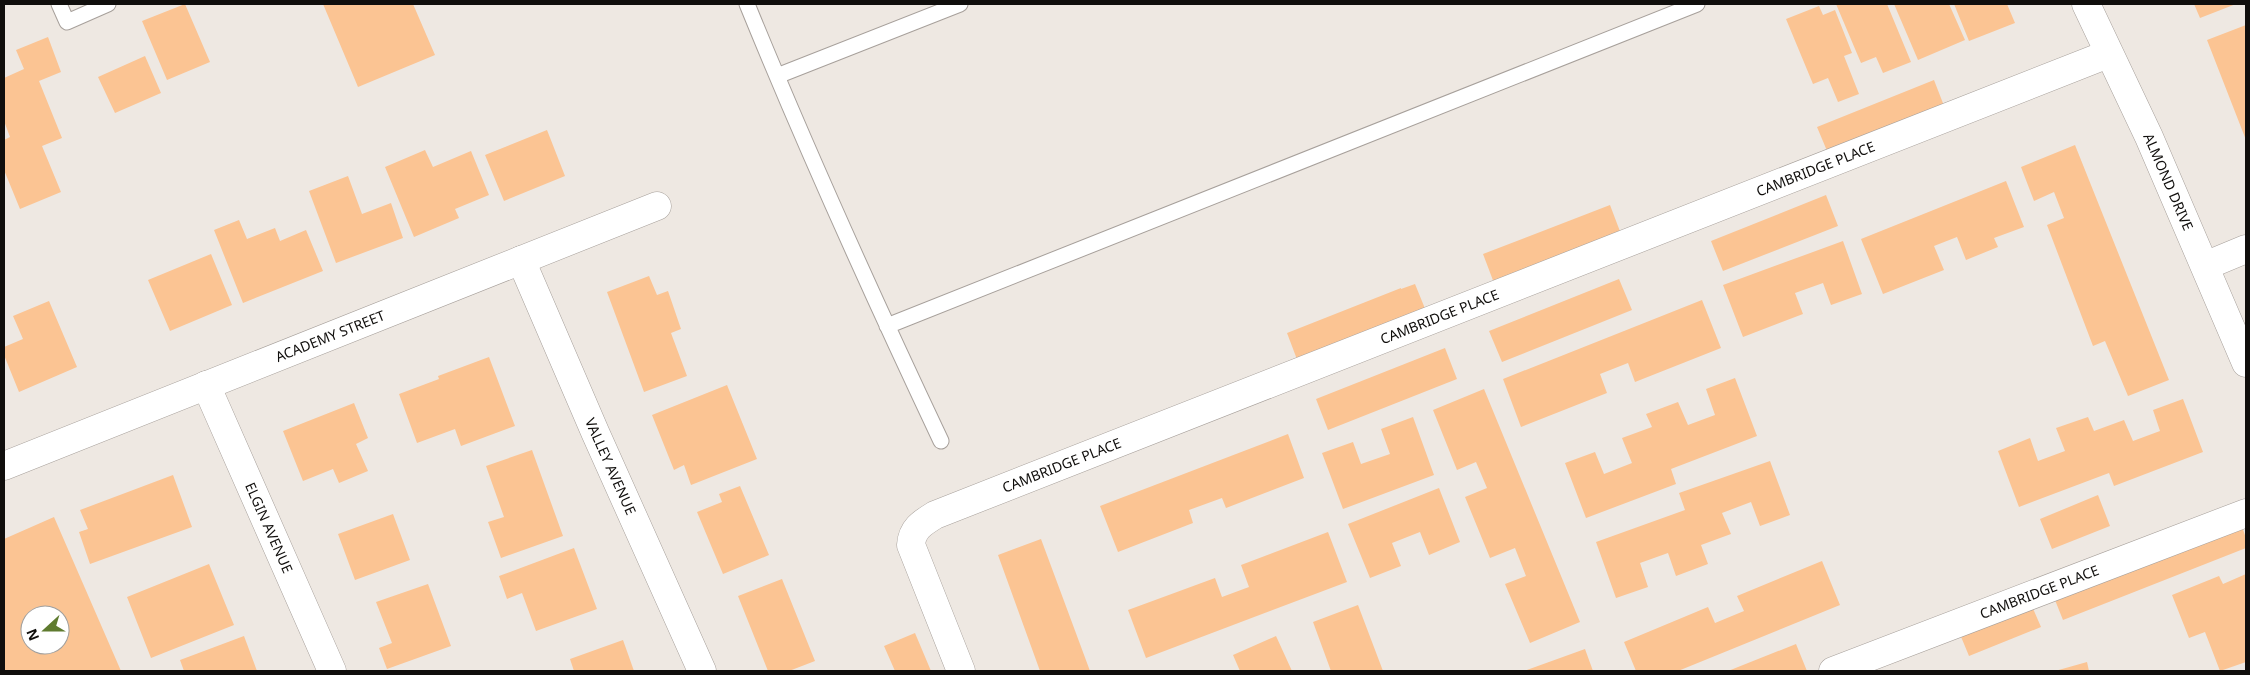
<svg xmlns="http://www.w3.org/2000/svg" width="2250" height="675" viewBox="0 0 2250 675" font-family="'Noto Sans',sans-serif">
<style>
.building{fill:#fbc493;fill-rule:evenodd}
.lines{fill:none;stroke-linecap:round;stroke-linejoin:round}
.lane-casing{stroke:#a7a09b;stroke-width:17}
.street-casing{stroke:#a7a09b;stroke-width:29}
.lane{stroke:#fff;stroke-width:15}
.street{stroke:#fff;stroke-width:28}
.labels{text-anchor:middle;stroke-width:4;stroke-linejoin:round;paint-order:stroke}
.street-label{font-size:14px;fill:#100e0c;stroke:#fff}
</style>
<rect width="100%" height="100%" fill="#eee8e2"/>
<path class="building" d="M185,4L210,62L167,80L142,21Z
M323,4H413L435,55L358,87Z
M1836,4H1887L1911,62L1883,73L1876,57L1861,63Z
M1894,4H1949L1965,40L1918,60Z
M1954,4H2007L2015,23L1969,41Z
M2194,4H2236L2200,18Z
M1819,6L1823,15L1835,10L1852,53L1844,56L1859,94L1838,102L1828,78L1813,84L1786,19Z
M2246,25V140L2207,40Z
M48,37L61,72L39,81L62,138L42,146L61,192L20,209L4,170V140L10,137L4,121V78L24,69L16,50Z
M145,56L161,93L115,113L98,77Z
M1934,80L1946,111L1830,158L1817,127Z
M547,130L565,176L504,201L485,155Z
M2075,145L2169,380L2128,396L2105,341L2093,346L2047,225L2064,218L2054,192L2034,201L2021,167Z
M425,150L433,167L471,151L489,195L455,209L459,218L414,237L385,167Z
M348,176L362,214L391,203L403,238L336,263L309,191Z
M2006,181L2024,227L1994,238L1998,247L1966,260L1957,237L1934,246L1944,270L1883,294L1861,239Z
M1826,195L1838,226L1723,271L1711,241Z
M1610,205L1621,234L1494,283L1483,254Z
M239,220L247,239L275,228L280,241L306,230L323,271L243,303L214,230Z
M1843,241L1862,294L1831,305L1823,283L1795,293L1803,314L1743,337L1723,285Z
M211,254L232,305L170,331L148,280Z
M649,276L657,295L668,291L681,329L671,333L687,376L644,392L607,292Z
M1619,279L1632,310L1502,362L1489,331Z
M1415,284L1426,311L1298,362L1287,333L1401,288V289Z
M1702,300L1721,348L1635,382L1628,363L1600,374L1607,393L1521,427L1503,379Z
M49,301L77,367L19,392L4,355V347L23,339L13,316Z
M1445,348L1457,379L1328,430L1316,399Z
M489,357L515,426L461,446L455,429L417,443L399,394L439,379L438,376Z
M1735,378L1757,436L1671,469L1676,484L1586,518L1565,463L1595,452L1604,474L1632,463L1622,438L1652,427L1646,414L1678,402L1688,425L1715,415L1706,389Z
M727,385L757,459L691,485L684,465L674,470L652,415Z
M1484,389L1580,622L1530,643L1505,584L1526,576L1515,548L1490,558L1465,497L1487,488L1476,462L1457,470L1433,410Z
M2183,399L2203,452L2114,486L2109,473L2019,507L1998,451L2030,438L2038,461L2065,451L2056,428L2088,417L2094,431L2124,420L2133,441L2160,431L2153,410Z
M354,403L368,438L356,444L368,471L339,483L333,469L303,481L283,431Z
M1413,417L1434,475L1343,509L1322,453L1353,442L1361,464L1390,454L1381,429Z
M1288,434L1304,478L1226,508L1222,498L1189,510L1193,523L1118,552L1100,506Z
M532,450L563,536L501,558L488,522L504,517L486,466Z
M1770,461L1790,515L1760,526L1751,502L1722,513L1731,534L1701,545L1708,564L1676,576L1668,553L1640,563L1648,587L1616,598L1596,542L1685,510L1679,493Z
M173,475L192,527L90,564L79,532L88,529L80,510Z
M740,486L769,555L723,574L697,512L722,502L719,494Z
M1439,488L1460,542L1429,555L1420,532L1392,543L1401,566L1370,578L1348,524Z
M2098,495L2110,526L2052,549L2040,519Z
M393,514L410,560L355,580L338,534Z
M2238,516L2246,538V548L2063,620L2051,590Z
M54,517L121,671H4V539ZM30,615H60V645H30Z
M1328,532L1347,582L1146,658L1128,610L1215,578L1222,597L1249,587L1241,565Z
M1041,539L1090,671H1040L998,555Z
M574,548L597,609L536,631L522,593L507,599L499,576Z
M1822,561L1840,605L1678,671H1636L1624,642L1708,607L1715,623L1744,611L1737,596Z
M209,564L234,625L151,658L127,597Z
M2246,574V662L2220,671L2205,632L2189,638L2172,595L2219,576L2223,584Z
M782,579L815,661L789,671H768L738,596Z
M428,584L451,646L387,669L379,648L392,643L376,602Z
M2028,597L2041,627L1969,656L1957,627Z
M1358,605L1383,671H1331L1313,622Z
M915,633L931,671H895L884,646Z
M244,636L257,671H184L180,660Z
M1276,636L1292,671H1240L1233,655Z
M623,640L634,671H574L570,659Z
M1796,644L1807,671H1728Z
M1585,649L1593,671H1524Z
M2087,662L2089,671H2055Z"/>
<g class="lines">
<g class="lane-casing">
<path id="lane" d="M59,4L67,22L108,4
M747,4C807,151 873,297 941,441
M777,76L960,4
M887,326L1697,4"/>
</g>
<g class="street-casing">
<g id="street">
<path id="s1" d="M2086,4L2149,137L2246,363"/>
<path id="s2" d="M521,260L595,432L702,671"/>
<path d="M2205,266L2246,249"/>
<path id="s3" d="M206,385L332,671"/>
<path id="s4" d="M4,466L657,206"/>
<path id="s5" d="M961,671L911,545C912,529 922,523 935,515L2108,54"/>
<path id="s6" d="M1833,671L2246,513"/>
</g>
</g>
<use href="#lane" class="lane"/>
<use href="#street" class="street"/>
</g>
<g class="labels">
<g class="street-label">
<text dy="5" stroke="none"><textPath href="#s5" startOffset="1122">CAMBRIDGE PLACE</textPath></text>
<text dy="5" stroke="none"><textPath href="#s1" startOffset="196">ALMOND DRIVE</textPath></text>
<text dy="5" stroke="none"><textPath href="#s5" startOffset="718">CAMBRIDGE PLACE</textPath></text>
<text dy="5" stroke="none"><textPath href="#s4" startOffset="351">ACADEMY STREET</textPath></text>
<text dy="5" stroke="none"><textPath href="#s5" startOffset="312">CAMBRIDGE PLACE</textPath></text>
<text dy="5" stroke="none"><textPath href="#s2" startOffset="225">VALLEY AVENUE</textPath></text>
<text dy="5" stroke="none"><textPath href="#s3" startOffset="156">ELGIN AVENUE</textPath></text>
<text dy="5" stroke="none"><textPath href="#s6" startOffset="221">CAMBRIDGE PLACE</textPath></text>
</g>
</g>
<rect width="2250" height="675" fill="none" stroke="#100e0c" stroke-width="10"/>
<g transform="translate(45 630) rotate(249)"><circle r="24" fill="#ffffff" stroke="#9f9f9e"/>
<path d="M0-4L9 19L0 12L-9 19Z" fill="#5f7b2f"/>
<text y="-8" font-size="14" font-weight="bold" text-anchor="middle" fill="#100e0c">N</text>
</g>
</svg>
